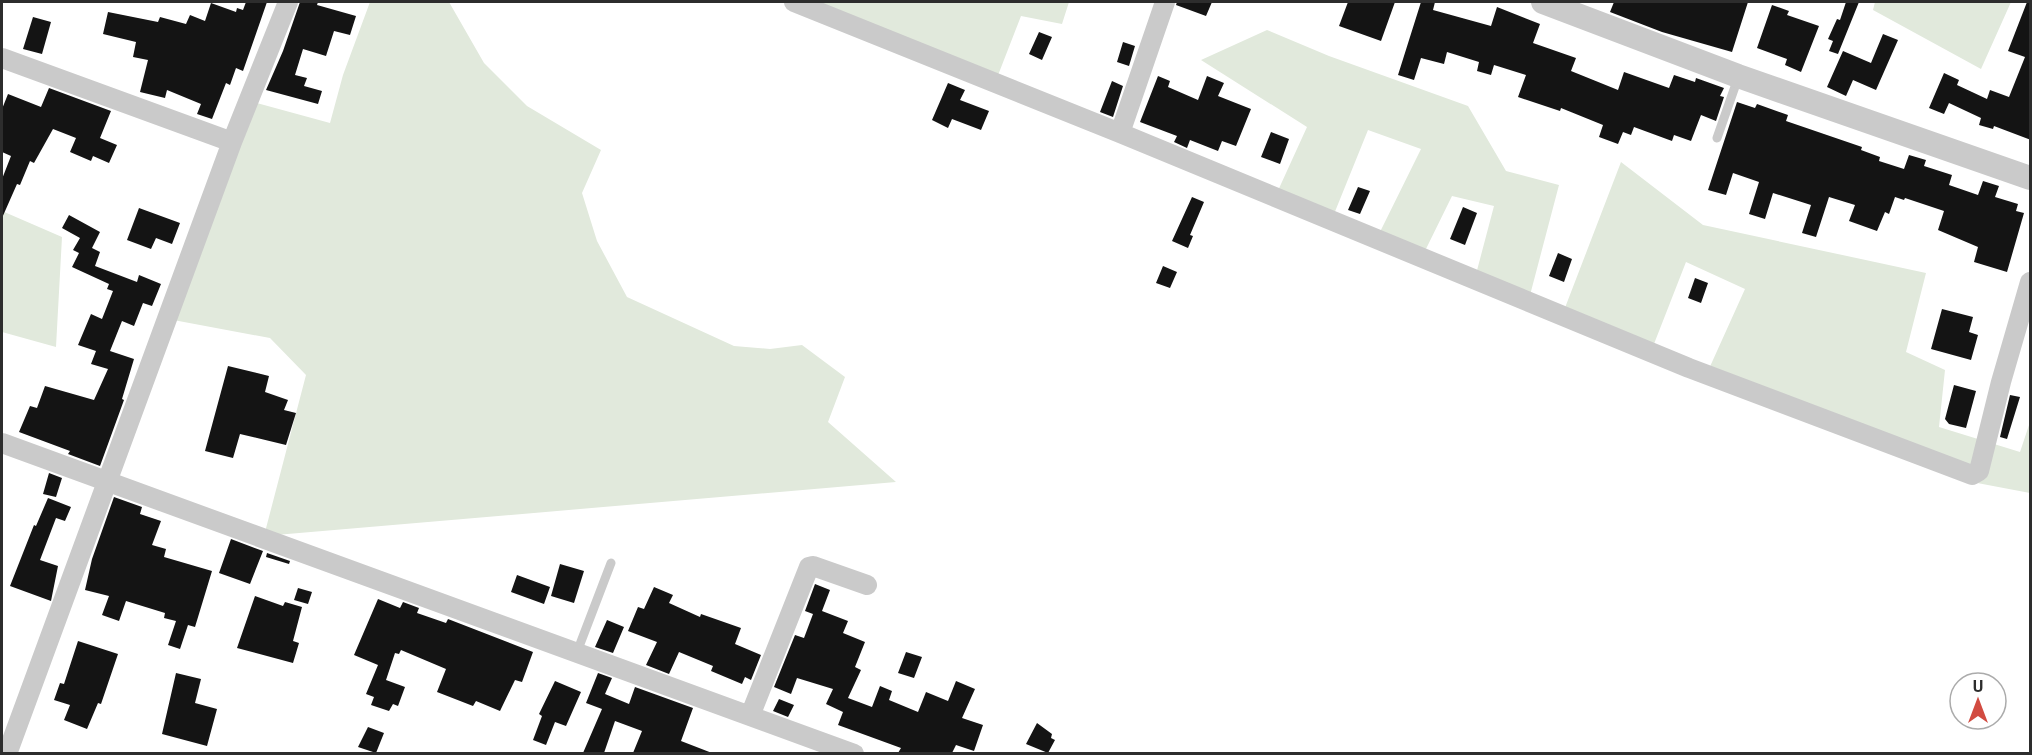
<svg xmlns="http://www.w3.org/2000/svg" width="2032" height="755" viewBox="0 0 2032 755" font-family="Roboto,sans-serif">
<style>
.green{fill:#e1e9dc}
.building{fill:#141414}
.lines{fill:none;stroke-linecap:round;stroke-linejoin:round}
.service{stroke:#cacaca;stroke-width:9}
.minor{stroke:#cacaca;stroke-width:20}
.tertiary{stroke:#cacaca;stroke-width:24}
</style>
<rect width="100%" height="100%" fill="#fff"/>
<path class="green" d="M370,2H449L484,63L527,106L601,150L582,193L597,241L627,297L734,346L770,349L802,345L845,377L828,422L896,482L264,536L306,375L270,338L168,319L249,101L330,123L343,75Z
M792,2H1069L1062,24L1021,16L995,83Z
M1875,2H2011L1981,69L1873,10Z
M1267,30L1329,56L1468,106L1506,171L1559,185L1529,299L1475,278L1494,206L1452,196L1423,255L1377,238L1421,149L1368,130L1332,219L1276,195L1307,127L1201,60Z
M1621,162L1703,225L1926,273L1906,352L1945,370L1939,427L2020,452L2030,422V493L1972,482L1708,371L1745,289L1686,262L1652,349L1563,313Z
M2,211L62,237L56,347L2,332Z"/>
<path class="building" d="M246,2H267L243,71L236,68L230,85L226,83L212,119L197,114L201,104L167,90L165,98L140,92L148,60L133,57L136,42L103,34L108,12L158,22L160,17L186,24L190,15L205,21L211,3L236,12L237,8L243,10Z
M300,2H318L317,5L356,16L350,35L334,31L326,56L303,49L295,75L307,78L304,86L322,91L318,104L266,90L283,51Z
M1177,2H1212L1206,16L1176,5Z
M1348,2H1395L1381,41L1339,26Z
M1421,2H1435L1433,10L1491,26L1497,7L1540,24L1533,43L1576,58L1571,71L1618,90L1624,72L1669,88L1674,75L1695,82L1696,78L1724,88L1720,96L1724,97L1716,121L1701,115L1691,141L1674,135L1672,141L1634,127L1631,135L1623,132L1618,144L1599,137L1603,125L1561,108L1560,111L1518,97L1526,75L1494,65L1491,75L1477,71L1479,62L1447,52L1444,64L1421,58L1414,80L1398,75Z
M1614,2H1748L1732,52L1662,32L1610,12Z
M1846,2H1859L1838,54L1829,51L1833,41L1828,39L1837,19L1840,20Z
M2027,2H2031V140L1994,126L1993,129L1979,125L1981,118L1949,103L1944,114L1929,108L1944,73L1959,80L1957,85L1987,99L1990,90L2009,97L2025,57L2008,51Z
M1772,5L1789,11L1787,15L1819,26L1801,72L1785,65L1787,59L1757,48Z
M33,17L51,22L42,54L23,49Z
M1039,32L1052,37L1042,60L1029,54Z
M1883,34L1898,40L1876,90L1853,80L1846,96L1827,87L1843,51L1871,63Z
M1123,42L1135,46L1129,66L1117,62Z
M1158,76L1170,81L1168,87L1198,100L1207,76L1224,83L1218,96L1251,109L1236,146L1222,141L1218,151L1190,140L1187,148L1174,142L1177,136L1140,122Z
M1112,81L1123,86L1113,117L1100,112Z
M948,83L965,90L960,100L989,111L981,130L952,119L948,128L932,120Z
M49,88L111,111L100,138L117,145L109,163L93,156L91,161L70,152L76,138L53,129L34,163L30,161L20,185L17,184L2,218V179L11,156L2,152V109L8,94L41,107Z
M1737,102L1755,108L1757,104L1788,115L1786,121L1862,147L1861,150L1880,157L1879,161L1904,169L1909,155L1926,160L1924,166L1952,175L1949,185L1978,195L1983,181L1999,186L1995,197L2018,204L2016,211L2024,213L2007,272L1974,262L1978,247L1938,230L1944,211L1905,198L1904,200L1895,197L1889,214L1885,212L1877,231L1849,221L1855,205L1829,197L1816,237L1802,233L1811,205L1773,193L1765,219L1749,214L1759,182L1733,173L1726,195L1708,190Z
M1271,132L1289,139L1280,164L1261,157Z
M1358,187L1370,191L1360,214L1348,210Z
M1192,197L1204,202L1190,235L1193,236L1188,248L1172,241Z
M1463,207L1477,213L1465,245L1450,239Z
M139,208L180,223L172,244L156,238L151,249L127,240Z
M69,215L100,232L92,248L100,252L95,266L137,282L139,275L161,284L152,306L143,303L134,326L122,321L110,351L134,359L122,399L124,400L100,466L68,454L70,451L19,432L30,406L37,408L45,386L94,400L108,369L91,364L96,351L78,345L91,314L102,319L113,291L107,289L109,284L72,267L79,253L73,250L80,238L62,228Z
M1558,253L1572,259L1564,282L1549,276Z
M1163,266L1177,272L1170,288L1156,283Z
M1695,278L1708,283L1701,303L1688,298Z
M1942,309L1973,317L1969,332L1978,335L1971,360L1931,349Z
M228,366L269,376L265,392L288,400L284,410L296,413L286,445L240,434L233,458L205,451Z
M1954,385L1976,391L1966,428L1949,424L1945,419Z
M2010,395L2020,397L2007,439L2000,437Z
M49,473L62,478L56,497L43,494Z
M114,497L142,507L140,514L161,521L152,545L166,549L164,557L212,571L195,627L188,625L180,649L168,645L176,621L164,618L165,613L126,601L119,621L102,615L109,596L85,590L92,559Z
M48,498L71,507L65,521L56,518L40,560L58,566L51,601L10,586L34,525L36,526Z
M231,539L263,551L250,584L219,573Z
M267,553L290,561L289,564L266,557Z
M560,564L584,571L574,603L551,596Z
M517,575L550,587L544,604L511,592Z
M815,584L830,590L822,611L848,621L843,633L865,642L855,667L861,670L848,698L872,707L880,686L892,691L889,700L918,712L926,692L948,701L956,681L975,689L962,718L983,725L974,751L956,745L952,753H898L901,748L838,725L843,712L826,704L833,689L797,678L791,694L774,687L795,635L804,638L813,614L805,611Z
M654,587L673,595L669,603L700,617L701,614L741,628L735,644L761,655L751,680L745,677L742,684L711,671L713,666L679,652L669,674L646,665L657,642L628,631L638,607L644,609Z
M298,588L312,592L308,604L294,600Z
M255,596L283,606L285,602L302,607L293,641L299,643L293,663L237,648Z
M378,599L400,608L403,602L419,608L417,613L446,623L448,619L533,652L522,682L515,680L500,711L476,701L473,706L437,692L446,669L401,650L399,654L395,653L386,680L405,687L398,706L393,704L389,711L371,705L374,697L366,694L378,665L354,655Z
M607,620L624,627L613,653L595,647Z
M78,641L118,654L101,704L98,703L87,729L64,720L70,705L54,700L60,683L64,684Z
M906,652L922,657L914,678L898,673Z
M176,673L201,679L195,703L217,709L207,746L162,734Z
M598,673L612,678L605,694L629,704L635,687L693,708L681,741L712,753H633L642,731L615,721L604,753H583L602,709L586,703Z
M555,681L581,692L566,726L555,722L546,745L533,740L542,716L539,714Z
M779,699L794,705L788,717L773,711Z
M1037,723L1052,734L1051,738L1055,740L1048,753L1026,744Z
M368,727L384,733L376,753L358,747Z"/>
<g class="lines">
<path class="service" d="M1717,138L1738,78
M577,652L611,563"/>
<path class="minor" d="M794,2L1120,133L1689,368L1972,475L1979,471L2001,382L2030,282
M2,58L232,142
M1120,133L1165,2
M2,443L854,754
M750,716L809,567L813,566L867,585
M7,754L232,142L288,2"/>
<path class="tertiary" d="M1543,2L1738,76L2030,178"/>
</g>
<rect width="2032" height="755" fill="none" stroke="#2d2d2d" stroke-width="6"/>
<g transform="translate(1978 701)"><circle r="28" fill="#ffffff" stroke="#ababab" stroke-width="1.5"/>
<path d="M0-4.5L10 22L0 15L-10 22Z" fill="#d24b41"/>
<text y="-9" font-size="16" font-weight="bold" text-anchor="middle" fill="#2d2d2d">U</text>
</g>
</svg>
